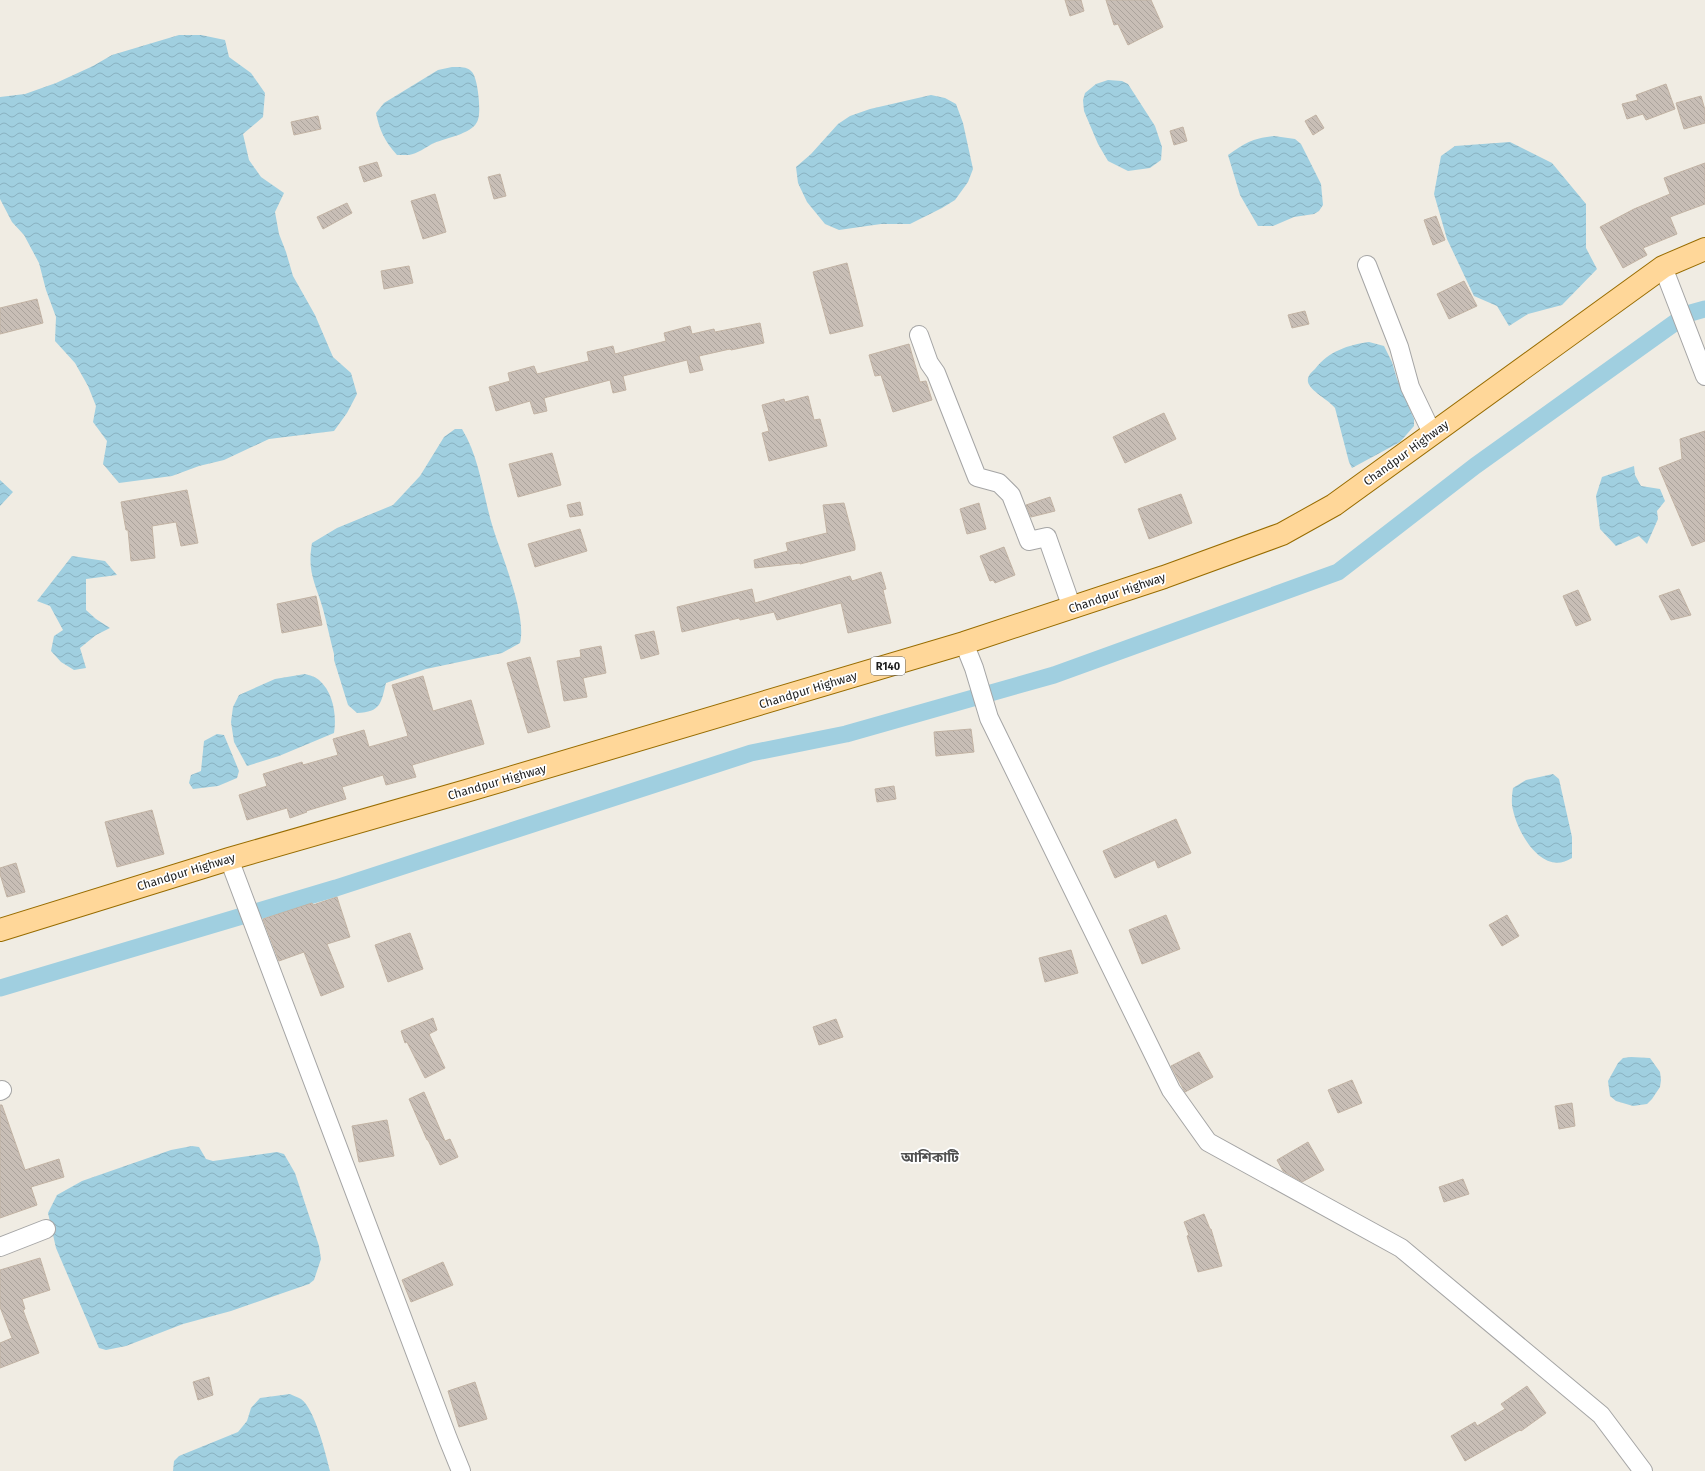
<svg xmlns="http://www.w3.org/2000/svg" width="1705" height="1471" viewBox="0 0 1705 1471" font-family="'Fira Sans','Noto Sans Bengali',sans-serif">
<style>
.water{fill:url(#water-waves)}
.lines{fill:none;stroke-linecap:round;stroke-linejoin:round}
.canal{stroke:#a0cfe0;stroke-width:17}
.building{fill:url(#building-back-hatch);stroke:#c2b3a4}
.minor-casing{stroke:#a5a5a5;stroke-width:20}
.major-casing{stroke:#986c00;stroke-width:24}
.minor{stroke:#fff;stroke-width:18}
.major{stroke:#ffd799;stroke-width:22}
.labels{text-anchor:middle;stroke-width:3.5;stroke-linejoin:round;paint-order:stroke}
.shield{fill:#fff;stroke:#626262;stroke-width:1}
.shield-label{font-size:11px;font-weight:bold;fill:#1e1e1e}
.street-label{font-size:12px;fill:#1e1e1e;stroke:#fff}
.quarter-label{font-size:14px;font-weight:bold;fill:#515151;stroke:#fff}
</style>
<defs>
<pattern id="water-waves" width="16" height="10" patternUnits="userSpaceOnUse"><rect width="16" height="10" fill="#a0cfe0"/><path d="M0 5q4-4 8 0t8 0" fill="none" stroke="#89b1c0"/></pattern>
<pattern id="building-back-hatch" width="6" height="6" patternUnits="userSpaceOnUse"><rect width="6" height="6" fill="#c8beb6"/><path d="M-1 5l2 2M0 0l6 6M5-1l2 2" fill="none" stroke="#aba39c"/></pattern>
</defs>
<rect width="100%" height="100%" fill="#f0ece3"/>
<path class="water" d="M179,35H201L225,40L229,57L251,73L265,93L263,117L243,134L249,160L261,177L284,193L275,212L279,234L286,252L293,276L315,315L333,357L351,373L357,394L347,413L334,431L269,439L224,460L199,466L172,476L119,483L103,464L107,441L93,422L96,406L88,386L75,363L55,341L56,317L46,290L39,263L24,235L12,222L0,199V97L25,94L56,83L93,66L112,55Z
M452,67C459,67 467,66 472,72C478,78 482,115 477,122C471,134 446,138 434,143C426,147 417,154 409,155C405,155 401,155 397,155C385,142 379,129 376,113L384,103L438,70Z
M1108,80L1122,81L1128,84L1155,126L1162,147L1161,160L1150,168L1128,171L1108,161L1098,144L1084,111L1083,100L1085,93L1096,84Z
M931,95L945,98L956,104L963,123L973,169L968,182L955,200L942,208L910,224H881L839,230L825,224L807,202L798,183L796,167L811,154L838,124L850,116L870,109Z
M1274,136L1295,139L1301,144L1321,184L1323,205L1319,211L1314,214L1294,217L1273,226H1258L1240,195L1228,155C1245,143 1253,138 1274,136Z
M1510,142L1552,163L1586,204V248L1597,269L1562,305L1528,314L1509,326L1497,306L1474,296L1447,239L1434,194L1441,156L1455,146Z
M1369,342L1384,346L1392,362L1397,379L1414,419V426L1400,442L1352,468L1349,462L1335,408C1329,400 1310,391 1308,382C1307,376 1311,373 1315,369C1329,351 1348,345 1369,342Z
M455,429H462C480,458 483,496 493,528C502,557 527,615 520,643L502,653L426,669L386,683C381,703 381,712 357,713L348,705L334,660V654C330,639 327,624 323,609C315,582 307,572 312,543L337,528L393,505L420,476L444,437Z
M1634,466L1635,475L1641,486L1660,489L1665,501L1657,511L1658,519L1647,544L1639,536L1616,546L1600,529L1596,496L1602,477Z
M0,480L13,492L0,506Z
M72,556L105,561L117,575L86,579V610L96,619L110,628L96,635L80,648L86,668L74,670L61,662L51,651L54,636L63,630L50,606L37,601Z
M305,674C309,675 316,677 319,680C333,692 337,715 334,733L279,756L247,766L234,742L231,722L233,707L239,695L275,679Z
M217,734L224,735L239,771L237,778L218,786L193,789L189,783L191,775L201,771L204,741Z
M1553,774L1559,779L1572,837V858C1543,877 1518,834 1513,810C1511,803 1512,795 1513,788L1526,780Z
M1631,1057L1650,1058L1660,1072L1661,1080L1660,1087L1652,1099L1647,1104L1633,1106L1616,1101L1610,1096L1608,1081L1618,1063L1623,1058Z
M192,1146L199,1147L206,1159L213,1161L277,1152L284,1154L295,1173L319,1246L321,1259L314,1280L309,1284L231,1311L183,1324L126,1346L106,1350L99,1348L56,1248L48,1213L57,1195L82,1181L171,1150Z
M290,1394C293,1396 298,1397 301,1399C315,1409 326,1455 330,1471H173L174,1461L179,1456L238,1432L247,1421L251,1408L260,1398Z"/>
<g class="lines">
<path class="canal" d="M0,988L336,888L751,753L846,734L1054,675L1338,572L1475,466L1687,314L1705,309"/>
</g>
<path class="building" d="M1065,0H1081L1084,11L1070,16Z
M1106,0H1151L1163,27L1128,45L1118,24L1114,25Z
M1666,84L1675,109L1646,120L1643,114L1627,119L1622,104L1638,100L1636,95Z
M1701,96L1705,110V123L1684,129L1676,103Z
M1316,115L1324,128L1313,135L1305,121Z
M318,116L321,129L294,135L291,122Z
M1183,127L1187,141L1174,145L1170,131Z
M377,162L382,176L364,182L359,167Z
M1705,163V204L1670,217L1677,234L1643,248L1647,255L1623,268L1600,227L1634,209L1670,194L1664,178Z
M500,174L506,196L494,199L488,177Z
M435,194L446,232L423,239L411,201Z
M347,203L352,213L323,229L317,217Z
M1436,216L1445,240L1433,245L1424,220Z
M847,263L863,326L830,334L813,272Z
M409,266L413,283L384,289L381,271Z
M1464,281L1477,306L1449,319L1437,294Z
M37,299L43,323L0,334V308Z
M1305,311L1309,324L1292,328L1288,315Z
M760,323L764,343L731,350L730,349L699,356L703,370L690,373L687,360L623,376L626,390L613,393L610,380L544,398L547,411L534,414L530,401L496,411L489,387L510,381L508,373L534,366L537,374L589,361L587,352L613,346L615,354L666,341L664,333L690,326L692,334L714,329L715,332Z
M909,344L920,382L926,381L932,400L893,412L881,375L875,376L869,355Z
M808,396L814,420L820,419L827,446L769,461L762,433L769,431L762,405L784,399L785,402Z
M1164,413L1176,439L1125,463L1113,437Z
M1705,431V541L1692,546L1659,468L1682,459L1680,439Z
M552,453L561,485L518,497L509,464Z
M187,490L198,543L181,546L176,522L152,526L155,558L131,561L128,530H126L121,502Z
M1181,494L1192,523L1149,539L1138,509Z
M1050,497L1055,511L1031,517L1026,505Z
M580,502L583,515L570,517L567,505Z
M844,503L855,545V550L800,564V563L755,568L754,560L788,551L786,543L827,533L823,505Z
M979,503L986,529L967,534L960,509Z
M580,529L587,551L535,567L528,544Z
M1004,547L1015,575L995,583L993,580L990,581L980,556Z
M881,572L886,589L883,590L891,623L848,633L841,603L777,620L774,612L740,620L739,618L682,632L677,607L752,589L755,603L850,576L852,581Z
M1679,589L1691,615L1671,620L1659,596Z
M1578,590L1591,620L1576,626L1563,596Z
M316,596L322,625L282,633L277,604Z
M654,631L659,654L641,659L635,635Z
M601,646L606,673L583,678L587,697L564,701L557,661L581,657L580,650Z
M530,657L550,727L528,733L507,663Z
M423,676L433,711L471,700L484,744L412,765L416,777L386,785L383,775L342,787L346,799L306,811L307,812L290,818L287,808L247,820L239,795L267,786L263,774L302,762L303,765L338,755L333,739L364,730L369,747L408,736L392,685Z
M971,729L974,752L936,756L934,732Z
M894,786L896,799L877,802L875,789Z
M152,810L164,854L117,867L105,822Z
M1176,819L1191,853L1158,868L1155,860L1115,878L1103,851Z
M16,863L25,892L7,897L0,874V868Z
M337,897L350,937L327,944L344,987L321,996L304,952L279,961L263,919L312,903L313,905Z
M1166,915L1180,949L1142,964L1129,930Z
M1507,915L1519,936L1502,946L1489,925Z
M410,933L423,969L388,982L375,945Z
M1071,950L1078,973L1045,982L1039,958Z
M433,1018L437,1030L429,1034L445,1068L425,1078L407,1042L405,1043L401,1031Z
M836,1019L843,1037L819,1045L813,1027Z
M1199,1052L1213,1077L1185,1092L1171,1066Z
M1352,1080L1362,1103L1338,1113L1328,1090Z
M424,1092L445,1141L450,1139L458,1157L440,1165L428,1140H427L409,1099Z
M1572,1103L1575,1126L1559,1129L1555,1106Z
M0,1105H2L25,1170L59,1159L64,1177L31,1187L37,1205L0,1218Z
M387,1120L394,1156L359,1162L352,1126Z
M1308,1142L1324,1170L1302,1182L1283,1171L1277,1160Z
M1463,1179L1469,1194L1444,1202L1439,1187Z
M1204,1214L1210,1229H1211L1222,1266L1198,1272L1187,1236L1189,1235L1184,1222Z
M40,1258L50,1290L22,1299L25,1309L23,1310L39,1353L0,1368V1343L12,1338L0,1307V1270Z
M443,1262L453,1285L411,1302L402,1280Z
M209,1377L213,1395L198,1400L193,1382Z
M475,1382L487,1419L459,1427L448,1391Z
M1527,1386L1546,1413L1521,1431L1520,1430L1465,1461L1451,1436L1475,1422L1477,1426L1505,1409L1501,1404Z"/>
<g class="lines">
<g class="minor-casing">
<path id="minor" d="M1367,265L1399,347L1410,387L1433,435
M1663,267L1705,376
M919,335L929,363L936,373L977,477L999,483L1011,495L1029,541L1047,537L1072,608
M964,643L974,668L989,718L1171,1090L1208,1142L1401,1248L1601,1415L1643,1471
M229,859L448,1439L461,1471
M0,1091L2,1090
M0,1247L46,1229"/>
</g>
<g class="major-casing">
<path id="major" d="M0,930L229,859L466,791L964,643L1164,577L1282,534L1334,505L1663,267L1705,249"/>
</g>
<use href="#minor" class="minor"/>
<use href="#major" class="major"/>
</g>
<g class="labels">
<rect class="shield" x="871" y="657" width="34" height="18" rx="3"/>
<g class="shield-label">
<text x="888" y="670">R140</text>
</g>
<g class="street-label">
<text transform="translate(1406 453) rotate(-36)" y="4">Chandpur Highway</text>
<text transform="translate(1117 593) rotate(-19)" y="4">Chandpur Highway</text>
<text transform="translate(808 690) rotate(-17)" y="4">Chandpur Highway</text>
<text transform="translate(497 782) rotate(-16)" y="4">Chandpur Highway</text>
<text transform="translate(186 872) rotate(-17)" y="4">Chandpur Highway</text>
</g>
<g class="quarter-label">
<text x="930" y="1162">আশিকাটি</text>
</g>
</g>
</svg>
